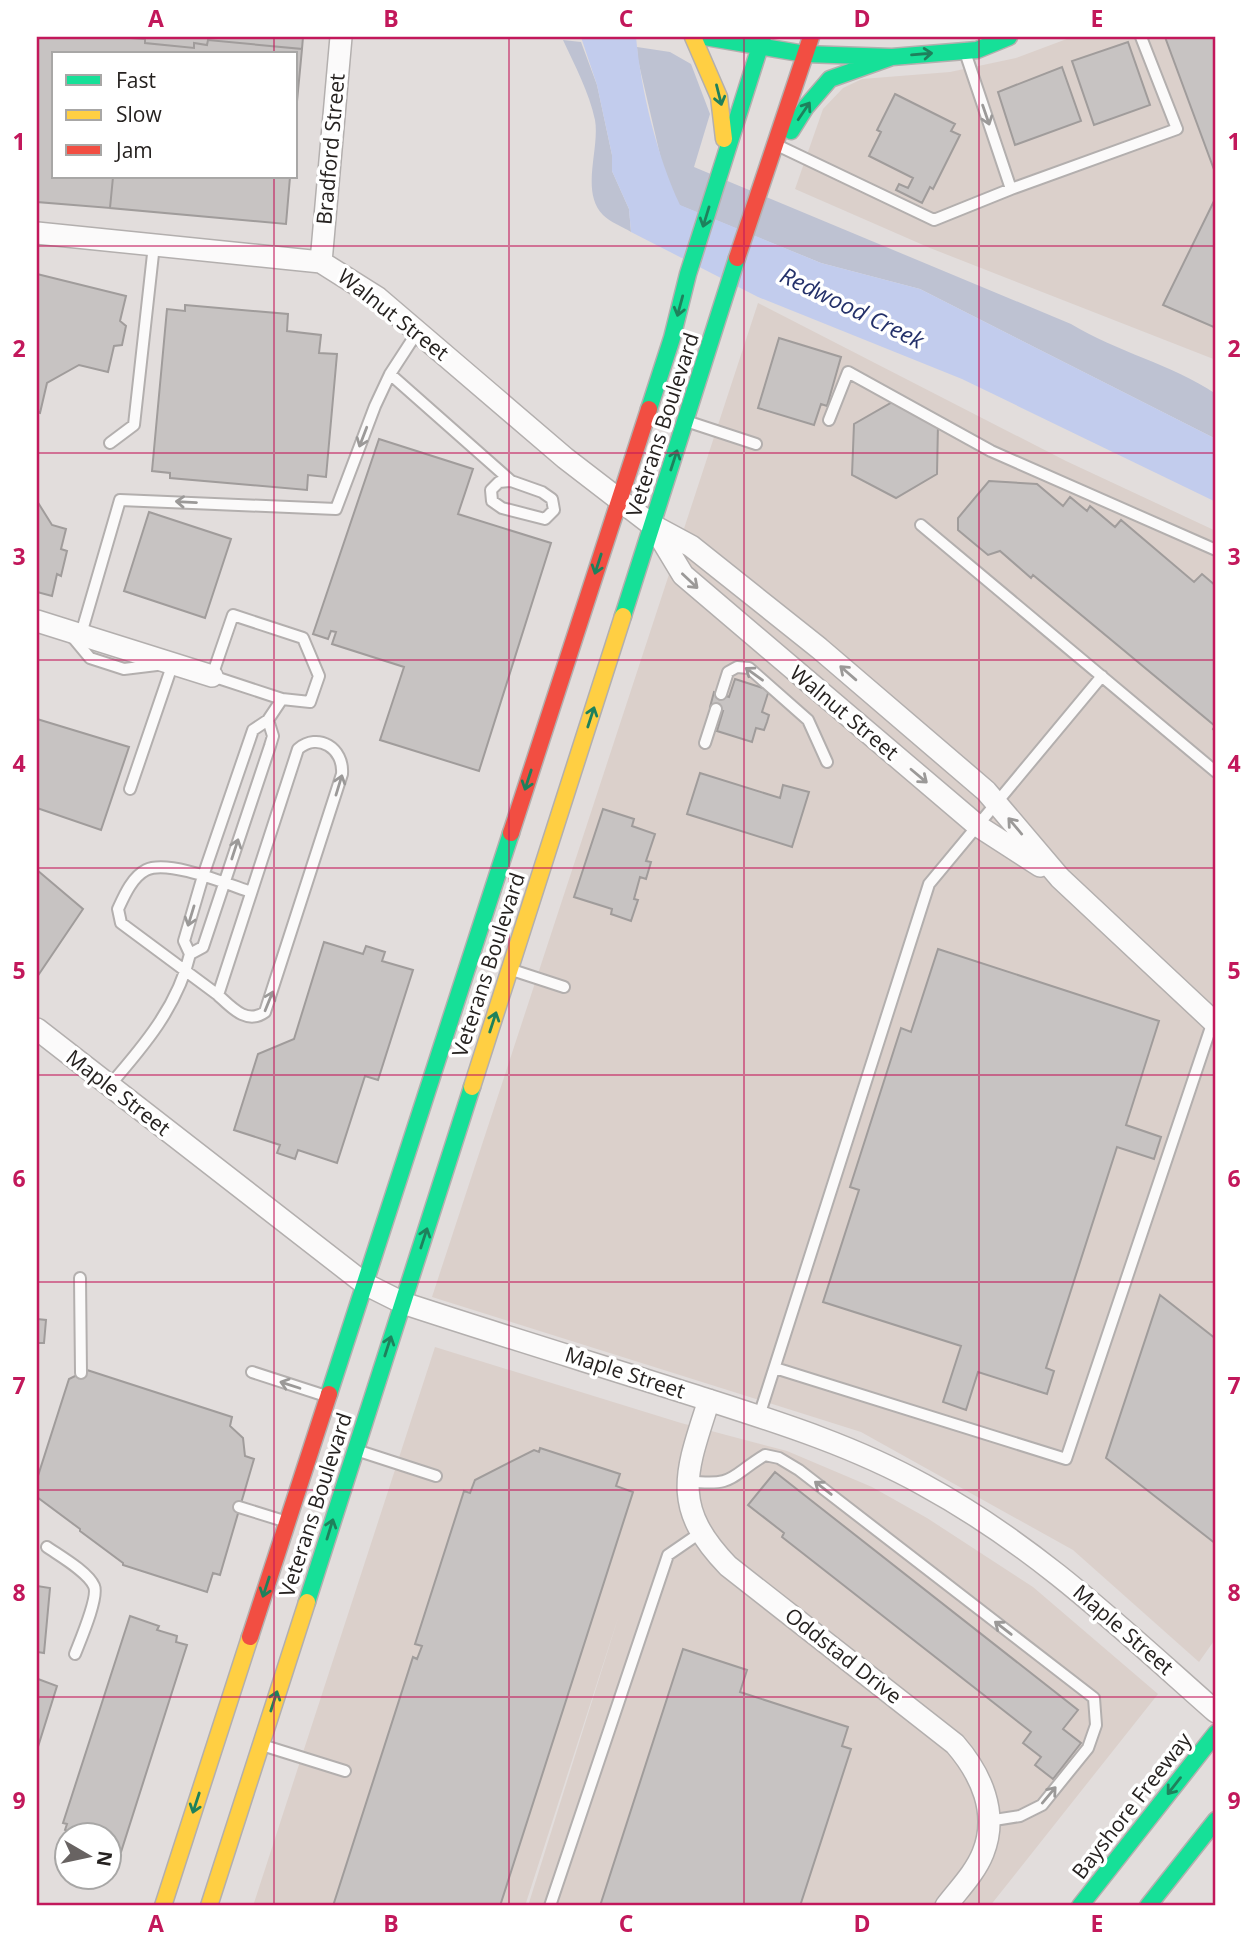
<svg xmlns="http://www.w3.org/2000/svg" width="1253" height="1943" viewBox="0 0 1253 1943" font-family="'Open Sans',sans-serif">
<style>
.built{fill:#dbd0cb}
.green{fill:#bec2d2}
.water{fill:#c2cced}
.building{fill:#c7c3c2;stroke:#a09c9b;stroke-width:2}
.lines{fill:none;stroke-linecap:round;stroke-linejoin:round}
.lane-casing{stroke:#b3afae;stroke-width:14}
.street-casing{stroke:#b3afae;stroke-width:24}
.fast-casing{stroke:#b3afae;stroke-width:19}
.slow-casing{stroke:#b3afae;stroke-width:19}
.jam-casing{stroke:#b3afae;stroke-width:19}
.lane{stroke:#fbfafa;stroke-width:10}
.street{stroke:#fbfafa;stroke-width:21}
.fast{stroke:#16e098;stroke-width:16}
.slow{stroke:#ffcf43;stroke-width:16}
.jam{stroke:#f24e42;stroke-width:16}
.oneway{stroke:#1e815c}
.oneway2{stroke:#9b9998}
.grid{fill:none;stroke:#c2185b;stroke-width:2;stroke-opacity:0.55}
.labels{text-anchor:middle;stroke-width:7;stroke-linejoin:round;paint-order:stroke}
.street-label{font-size:21px;fill:#262220;stroke:#fff}
.water-label{font-size:23px;font-style:italic;fill:#24316a;stroke:#fff}
.neatline{fill:none;stroke:#c2185b;stroke-width:2.5}
.grid-label{font-size:23px;text-anchor:middle;font-weight:bold;fill:#c2185b}
</style>
<rect width="100%" height="100%" fill="#e2dddc"/>
<path class="built" d="M1072,37H1216V360L930,248L795,189L823,109L843,88L862,79L950,72L1016,58Z
M758,303L1066,461L1216,531V1045L1214,1053L1216,1055V1638L1199,1662L1073,1550L861,1432L432,1297Z
M435,1347L681,1423L787,1451L872,1487L927,1518L1033,1587L1158,1694L990,1906H528L619,1615L525,1906H253Z"/>
<path class="green" d="M563,40L581,42L597,85L612,155V171L629,209L631,232C623,227 610,222 603,215C580,191 600,149 595,120C589,92 575,66 563,40Z
M637,47L670,52L691,64L710,114L694,167L1071,324C1117,352 1171,364 1216,394V439L920,289L821,263L679,205L664,172L638,60Z"/>
<path class="water" d="M581,37H636C641,91 657,156 680,205L821,263L920,289L1216,439V502L962,379L758,297L631,232L629,209L612,171V155L597,85Z"/>
<path class="building" d="M37,37H131L145,39V43L194,48V43L207,45L208,40L302,49L296,112V54H54V177H113L110,208L37,202Z
M303,37L302,49L208,40L207,45L194,43V48L145,43V39L131,38Z
M1165,37H1216V175Z
M1128,42L1150,105L1094,125L1072,61Z
M1062,67L1081,121L1015,145L998,92Z
M895,94L955,124L951,131L960,135L933,189L930,187L922,203L896,190L899,184L908,188L913,178L869,156L881,132L877,130Z
M113,177H290L286,224L110,208Z
M1216,197V328L1163,305Z
M37,274L126,296L120,321L126,326L122,345L114,346L108,372L79,365L47,383L40,413L37,412Z
M185,305L288,314L287,331L321,335L319,353L337,354L326,477L308,475L307,490L170,478V473L152,471L167,309L185,311Z
M779,338L841,357L827,406L821,404L814,425L758,408Z
M896,400L938,424L937,474L896,498L852,475L854,424Z
M379,439L473,469L458,514L551,543L479,771L380,740L404,667L332,644L336,632L331,631L328,639L313,634Z
M989,481L1037,484L1063,506L1070,497L1087,511L1090,506L1115,527L1121,520L1194,582L1202,574L1216,586V732L1213,729L1215,726L1033,575L1031,578L1000,551L988,555L958,530V518Z
M37,501L52,525L66,529L61,549L67,551L61,576L57,574L52,596L37,592Z
M149,512L231,539L205,618L124,591Z
M735,679L769,690L762,712L769,715L767,722L764,730L756,728L752,742L717,731L723,711L710,707L714,692L729,697Z
M37,719L129,747L101,830L37,808Z
M700,773L780,798L783,785L809,792L792,847L687,814Z
M603,809L634,819L632,826L655,834L646,861L651,862L646,879L640,877L634,899L638,900L631,921L611,914L612,909L574,897Z
M37,870L83,909L37,977Z
M324,942L363,954L366,946L385,952L382,961L413,970L378,1080L365,1076L337,1163L298,1150L295,1159L277,1153L280,1145L234,1130L258,1054L294,1039Z
M938,949L1159,1021L1126,1125L1161,1137L1154,1159L1117,1147L1046,1368L1054,1371L1047,1394L978,1372L966,1410L943,1402L961,1346L823,1302L859,1190L850,1187L901,1028L911,1032Z
M1160,1295L1216,1339V1544L1106,1458Z
M37,1319L46,1320L44,1343H37Z
M87,1370L232,1417L230,1426L243,1438L245,1456L254,1459L220,1575L213,1573L207,1592L123,1565V1563L80,1531V1529L37,1497V1479L69,1379Z
M540,1448L620,1474L616,1486L633,1492L500,1906H333L413,1657L417,1659L422,1646L415,1644L464,1491L470,1493L475,1480L534,1450L539,1452Z
M775,1472L1078,1710L1063,1729L1081,1743L1053,1779L1035,1765L1041,1757L1023,1743L1031,1732L782,1537L784,1533L748,1505Z
M37,1586L50,1588L44,1653L37,1652Z
M130,1616L159,1626L157,1630L177,1636L176,1642L187,1645L121,1852L117,1851L115,1857L108,1855V1834H76L65,1830L67,1824L63,1823Z
M683,1649L747,1670L740,1692L848,1727L842,1746L851,1749L800,1906H600Z
M38,1679L57,1686L37,1750V1683Z"/>
<g class="lines">
<g class="lane-casing">
<path id="lane" d="M965,52L1011,189
M781,147L934,220L1011,189L1177,129L1141,37
M390,374L511,481L542,492L552,499L554,510L545,519L502,508L492,501L491,490L499,482L511,481
M829,420L848,372L991,451L1216,550
M689,422L756,444
M110,443L134,425L154,245
M921,525L1216,772
M233,615L303,638L319,676L310,702L282,699L212,676Z
M70,634L90,658L124,669L173,663L130,789
M81,634L120,500L336,509L375,406L390,374L418,331
M721,694L728,672L737,667L749,668L808,720L827,762
M268,720L282,699
M705,743L716,709
M512,970L564,987
M218,995L298,749C318,732 344,748 342,774L265,1012C247,1025 232,1008 218,995L121,923L118,909C124,896 132,877 146,870C168,859 227,884 251,892
M109,1086C143,1047 178,1006 190,954L184,941L203,876L253,730L268,720L273,736L270,746L203,947L190,954
M80,1278L81,1373
M775,1368L1066,1459L1213,1021
M252,1372L326,1396
M759,1416L929,884L1102,676
M359,1451L436,1476
M689,1481C735,1487 730,1476 765,1455L779,1458L799,1470L1094,1698L1096,1725L1088,1748L1042,1805L1020,1816L988,1821
M239,1507L284,1521
M47,1547C60,1556 88,1572 94,1586C99,1597 80,1641 75,1654
M265,1746L345,1771
M550,1906L668,1555L700,1533"/>
</g>
<g class="street-casing">
<path id="street" d="M37,233L321,262L378,298L565,458L652,525L691,546L819,648L986,791L1060,878L1216,1024
M321,262L341,37
M654,527L683,575L978,826L1040,866
M37,621L212,676
M37,1029L365,1284L403,1303C500,1335 599,1365 696,1396C774,1421 852,1445 924,1485C1036,1546 1121,1628 1216,1712
M709,1400C686,1472 670,1506 728,1566L955,1744C981,1774 999,1813 983,1853C975,1873 959,1889 946,1906"/>
</g>
<g class="fast-casing">
<path id="fast" d="M705,37L805,54L892,57L977,50L1009,37
M791,131L806,107L830,79L892,57
M649,409L672,338L688,274L763,37
M623,616L737,258
M329,1394L511,833
M307,1602L472,1087
M1080,1906L1216,1733
M1148,1906L1216,1820"/>
</g>
<g class="slow-casing">
<path id="slow" d="M693,37L719,97L724,139
M472,1087L623,616
M163,1906L250,1637
M209,1906L307,1602"/>
</g>
<g class="jam-casing">
<path id="jam" d="M737,258L811,37
M511,833L649,409
M250,1637L329,1394"/>
</g>
<use href="#lane" class="lane"/>
<use href="#street" class="street"/>
<use href="#fast" class="fast"/>
<use href="#slow" class="slow"/>
<use href="#jam" class="jam"/>
</g>
<defs><path id="oneway-shaft" d="M-6 0H5M1.5-3L5.5 0L1.5 3" fill="none" stroke-width="1.6" stroke-linecap="round" stroke-linejoin="round" transform="scale(1.75)"/></defs>
<g class="oneway">
<use href="#oneway-shaft" transform="translate(922 54) rotate(-5)"/>
<use href="#oneway-shaft" transform="translate(719 95) rotate(76)"/>
<use href="#oneway-shaft" transform="translate(804 111) rotate(-56)"/>
<use href="#oneway-shaft" transform="translate(706 217) rotate(107)"/>
<use href="#oneway-shaft" transform="translate(680 306) rotate(105)"/>
<use href="#oneway-shaft" transform="translate(674 460) rotate(-72)"/>
<use href="#oneway-shaft" transform="translate(598 564) rotate(108)"/>
<use href="#oneway-shaft" transform="translate(591 717) rotate(-72)"/>
<use href="#oneway-shaft" transform="translate(528 780) rotate(108)"/>
<use href="#oneway-shaft" transform="translate(493 1022) rotate(-72)"/>
<use href="#oneway-shaft" transform="translate(424 1238) rotate(-72)"/>
<use href="#oneway-shaft" transform="translate(388 1346) rotate(-72)"/>
<use href="#oneway-shaft" transform="translate(330 1529) rotate(-73)"/>
<use href="#oneway-shaft" transform="translate(266 1587) rotate(108)"/>
<use href="#oneway-shaft" transform="translate(274 1701) rotate(-72)"/>
<use href="#oneway-shaft" transform="translate(1174 1786) rotate(128)"/>
<use href="#oneway-shaft" transform="translate(196 1803) rotate(108)"/>
</g>
<g class="oneway2">
<use href="#oneway-shaft" transform="translate(986 115) rotate(71)"/>
<use href="#oneway-shaft" transform="translate(363 437) rotate(111)"/>
<use href="#oneway-shaft" transform="translate(186 502) rotate(-177)"/>
<use href="#oneway-shaft" transform="translate(690 581) rotate(43)"/>
<use href="#oneway-shaft" transform="translate(848 673) rotate(-139)"/>
<use href="#oneway-shaft" transform="translate(754 674) rotate(-144)"/>
<use href="#oneway-shaft" transform="translate(919 776) rotate(40)"/>
<use href="#oneway-shaft" transform="translate(339 785) rotate(-73)"/>
<use href="#oneway-shaft" transform="translate(1015 826) rotate(-130)"/>
<use href="#oneway-shaft" transform="translate(235 849) rotate(-72)"/>
<use href="#oneway-shaft" transform="translate(191 916) rotate(107)"/>
<use href="#oneway-shaft" transform="translate(269 1001) rotate(-68)"/>
<use href="#oneway-shaft" transform="translate(290 1385) rotate(-162)"/>
<use href="#oneway-shaft" transform="translate(823 1488) rotate(-142)"/>
<use href="#oneway-shaft" transform="translate(1003 1628) rotate(-142)"/>
<use href="#oneway-shaft" transform="translate(1049 1795) rotate(-50)"/>
</g>
<path class="grid" d="M274,37V54M509,37V1906M744,37V1906M979,37V1906M274,177V1906M37,246H1216M37,453H1216M37,660H1216M37,868H1216M37,1075H1216M37,1282H1216M37,1490H1216M37,1697H1216"/>
<g class="labels">
<g class="street-label">
<text transform="translate(331 149) rotate(-85)" y="7">Bradford Street</text>
<text transform="translate(393 315) rotate(38)" y="7">Walnut Street</text>
<text transform="translate(663 425) rotate(-72)" y="7">Veterans Boulevard</text>
<text transform="translate(844 713) rotate(40)" y="7">Walnut Street</text>
<text transform="translate(489 965) rotate(-72)" y="7">Veterans Boulevard</text>
<text transform="translate(118 1093) rotate(38)" y="7">Maple Street</text>
<text transform="translate(625 1373) rotate(18)" y="7">Maple Street</text>
<text transform="translate(316 1505) rotate(-72)" y="7">Veterans Boulevard</text>
<text transform="translate(1123 1630) rotate(41)" y="7">Maple Street</text>
<text transform="translate(843 1656) rotate(38)" y="7">Oddstad Drive</text>
<text transform="translate(1132 1806) rotate(-52)" y="7">Bayshore Freeway</text>
</g>
<g class="water-label">
<text transform="translate(852 308) rotate(26)" y="8">Redwood Creek</text>
</g>
</g>
<rect width="1253" height="1943" fill="none" stroke="#ffffff" stroke-width="77"/>
<rect x="52" y="52" width="245" height="126" fill="#ffffff" stroke="#a8a7a6" stroke-width="2"/>
<rect x="66" y="75" width="35" height="10" fill="#16e098" stroke="#a8a7a6" stroke-width="2"/>
<text x="116" y="88" font-size="21" fill="#262220">Fast</text>
<rect x="66" y="110" width="35" height="10" fill="#ffcf43" stroke="#a8a7a6" stroke-width="2"/>
<text x="116" y="122" font-size="21" fill="#262220">Slow</text>
<rect x="66" y="145" width="35" height="10" fill="#f24e42" stroke="#a8a7a6" stroke-width="2"/>
<text x="116" y="158" font-size="21" fill="#262220">Jam</text>
<g transform="translate(88 1856) rotate(99)"><circle r="33" fill="#ffffff" stroke="#a8a7a6" stroke-width="2"/>
<path d="M0-5L12 26L0 18L-12 26Z" fill="#686362"/>
<text y="-10" font-size="19" font-weight="bold" text-anchor="middle" fill="#262220">N</text>
</g>
<rect x="38" y="38" width="1176" height="1866" class="neatline"/>
<g class="grid-label">
<text x="156" y="27">A</text>
<text x="391" y="27">B</text>
<text x="626" y="27">C</text>
<text x="862" y="27">D</text>
<text x="1097" y="27">E</text>
<text x="19" y="150">1</text>
<text x="1234" y="150">1</text>
<text x="19" y="357">2</text>
<text x="1234" y="357">2</text>
<text x="19" y="565">3</text>
<text x="1234" y="565">3</text>
<text x="19" y="772">4</text>
<text x="1234" y="772">4</text>
<text x="19" y="979">5</text>
<text x="1234" y="979">5</text>
<text x="19" y="1187">6</text>
<text x="1234" y="1187">6</text>
<text x="19" y="1394">7</text>
<text x="1234" y="1394">7</text>
<text x="19" y="1601">8</text>
<text x="1234" y="1601">8</text>
<text x="19" y="1809">9</text>
<text x="1234" y="1809">9</text>
<text x="156" y="1932">A</text>
<text x="391" y="1932">B</text>
<text x="626" y="1932">C</text>
<text x="862" y="1932">D</text>
<text x="1097" y="1932">E</text>
</g>
</svg>
